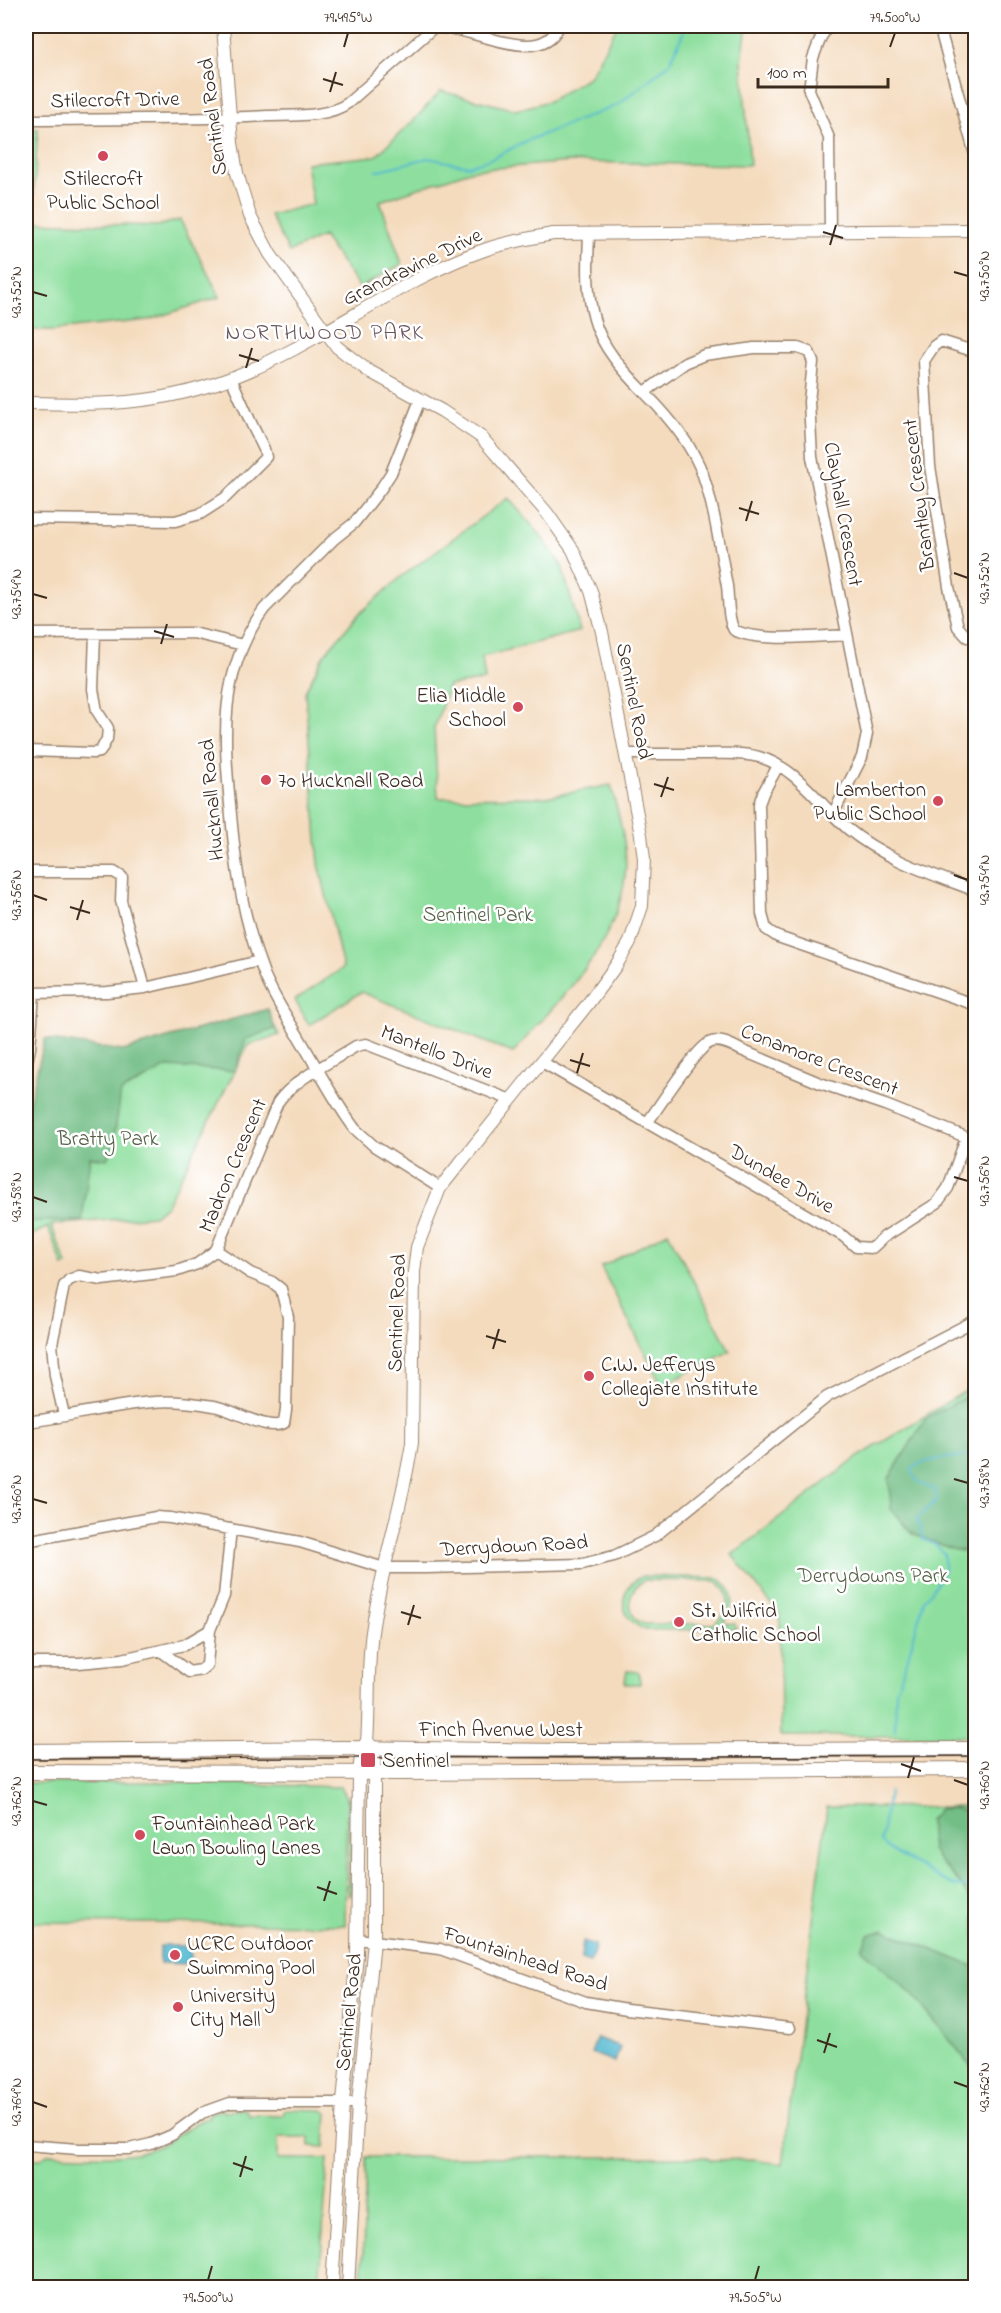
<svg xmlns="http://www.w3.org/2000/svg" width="1001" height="2313" viewBox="0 0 1001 2313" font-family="'Indie Flower',sans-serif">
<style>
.green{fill:#8edf9f;stroke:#64845e;stroke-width:1.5;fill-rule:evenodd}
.forest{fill:#72be86;stroke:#567452;stroke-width:1.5}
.water{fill:#51b7d0;stroke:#467077;stroke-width:1.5}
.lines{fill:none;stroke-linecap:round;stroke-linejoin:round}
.stream{stroke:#51b7d0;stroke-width:2}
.minor-casing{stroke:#98826e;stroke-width:13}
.tertiary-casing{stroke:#98826e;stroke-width:14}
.secondary-casing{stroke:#98826e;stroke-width:16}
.minor{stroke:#fff;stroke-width:10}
.tertiary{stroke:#fff;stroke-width:12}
.secondary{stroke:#fff;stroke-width:14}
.tram{stroke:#3b2a1e;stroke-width:1.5}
.ticks{fill:none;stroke:#3b2a1e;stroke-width:2}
.poi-dot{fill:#d1495b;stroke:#fff;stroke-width:2}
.labels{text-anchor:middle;stroke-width:5;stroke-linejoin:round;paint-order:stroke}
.street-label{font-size:21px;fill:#3b2a1e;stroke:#fff}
.poi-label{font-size:21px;fill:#3b2a1e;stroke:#fff;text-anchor:start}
.park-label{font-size:21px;fill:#546045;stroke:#fff}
.neighbourhood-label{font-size:22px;letter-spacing:1.5px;fill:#68545b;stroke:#fff}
.neatline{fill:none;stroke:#3b2a1e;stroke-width:2}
.ticks-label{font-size:15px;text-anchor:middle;fill:#3b2a1e}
</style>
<rect width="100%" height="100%" fill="#fff"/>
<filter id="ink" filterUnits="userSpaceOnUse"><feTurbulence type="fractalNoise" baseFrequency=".0167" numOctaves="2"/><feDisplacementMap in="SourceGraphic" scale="12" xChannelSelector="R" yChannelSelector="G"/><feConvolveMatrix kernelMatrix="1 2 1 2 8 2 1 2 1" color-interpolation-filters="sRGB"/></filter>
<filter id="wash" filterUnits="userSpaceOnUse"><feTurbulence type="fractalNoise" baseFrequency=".008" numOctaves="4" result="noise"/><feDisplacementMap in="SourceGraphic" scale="24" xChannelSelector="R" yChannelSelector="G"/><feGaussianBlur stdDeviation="1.35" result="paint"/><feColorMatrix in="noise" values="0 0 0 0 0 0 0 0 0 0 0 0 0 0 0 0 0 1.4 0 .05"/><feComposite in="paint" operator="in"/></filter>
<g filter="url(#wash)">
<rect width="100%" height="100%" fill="#f4dbbe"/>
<path class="green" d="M617,26H747L742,61L750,165L570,162L473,170L380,201L402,264L360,288L323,236L289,252L270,215L313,204L306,163L376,156L414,120L441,91L516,110L549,101L590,76Z
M26,129H38L32,222L157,226L180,220L220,297L148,320L53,330H26Z
M508,498L538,532L562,566L580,631L482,657L485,680L449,686L434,728L438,798L546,797L611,785C618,815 629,846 625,876C617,948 557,1001 513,1053L361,992L309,1025L295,1000L343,968L319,864L305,692L324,655L357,616L401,577Z
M269,1016L279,1035L248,1045L166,1206L154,1216L51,1225L67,1265L63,1266L48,1227L26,1238V1115L115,1056Z
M668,1232L730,1351L662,1386L601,1267Z
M975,1385V1736H781L780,1615L732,1555L858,1457Z
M642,1576L719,1578C737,1593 735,1605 723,1623L735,1624L736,1629L646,1630C618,1619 616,1590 642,1576ZM644,1580L717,1581C733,1596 731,1611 714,1624H644L635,1619C627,1603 628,1590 644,1580Z
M627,1671L639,1672L640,1684H627L625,1681Z
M163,1782L341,1787L347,1797L345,1925L26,1922V1783Z
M349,1798H353V1893L349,1895Z
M827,1807H975V2287L362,2288L366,2157H705L711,2160L754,2159L783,2164Z
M223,2109L224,2111L246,2109L249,2115L282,2116L286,2109L323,2110L327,2113L325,2147L309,2146V2137H278V2159H328L319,2287L26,2288V2159H41L47,2154C80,2154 127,2160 157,2147C175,2139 192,2122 209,2117L208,2114Z"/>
<path class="forest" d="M268,1009L275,1029L246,1039L235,1071L167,1067L121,1092L113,1146L107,1159L90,1157L82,1221H26V1114L45,1039L123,1051Z
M975,1392L976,1547L971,1552L955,1550L912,1534L891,1509L889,1478L926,1418Z
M952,1808L967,1812L975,1823V1907L959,1882L940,1862L932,1850L929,1821L939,1809Z
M884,1930L975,1967V2071L912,1994L862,1949L868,1935Z"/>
<path class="water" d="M583,1941L596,1945L590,1962L581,1959Z
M160,1946H191V1964L160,1963Z
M597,2038L620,2047L615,2062L591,2053Z"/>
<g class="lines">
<path class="stream" d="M376,171L428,158L468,166L493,158L526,141L618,105L670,63L686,26
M895,1730L896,1691L907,1661L924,1600L936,1585L944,1569V1554L936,1545L923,1539L917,1519L937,1500L935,1489C923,1486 912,1481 912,1468C931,1457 954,1458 976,1454
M889,1791L881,1842C895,1856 903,1856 918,1865C942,1879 946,1888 976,1887"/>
</g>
</g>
<g filter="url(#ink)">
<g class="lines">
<g class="minor-casing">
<path id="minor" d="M828,26L821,37L813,58L809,90L829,138L830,231
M939,26L976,158
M26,120C106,119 187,120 268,116C293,115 327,118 348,103L433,28C469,23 539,70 559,26
M589,233C588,263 586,291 594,319C602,349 625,372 645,393C668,416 692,444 703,475C715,510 720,549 727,586C729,600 727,617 734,630C759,643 818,636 847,635
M976,352L941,341L934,346L924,361L930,466L949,587L958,627L967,637L976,635
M645,392L685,363L704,355L754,348H798L809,352L813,362L809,402L812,457L867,734L862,757L833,814
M420,400L391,473L380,490L354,523L334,539L264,609C217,674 224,740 231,815C236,870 243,919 263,971C272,995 287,1017 300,1039C318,1069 334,1101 355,1129L374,1146L440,1188
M26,519L175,521L200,514L225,498L266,457L264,449L252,425L231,378
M26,634L193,633L243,645
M26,751L93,753L100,752L107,739L108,728L97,711L93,689L95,635
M626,754C652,754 678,754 704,754C722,754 741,752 759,757C796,767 820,805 848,829C884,859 932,874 976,891
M778,766L763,793L759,804L762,914L766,929L778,937L976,1005
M26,872H114L122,877L121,901L145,988
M26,993L107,992L145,988L259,961
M542,1062L843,1236L856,1247L872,1248L884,1237L937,1203L948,1188L966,1138
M26,1067L30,1048L34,993
M647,1123C659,1107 695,1050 709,1043C719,1038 732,1045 741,1050L820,1083L885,1105L976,1141
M64,1415L55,1376L52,1344L64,1286L69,1280L79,1276L102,1280L177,1271L197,1264L216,1250L278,1102C294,1079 333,1061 356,1046L366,1044L511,1100
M26,1422C69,1417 111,1405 154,1402C173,1400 196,1403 214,1406C235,1410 268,1432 284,1423L286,1410L288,1317L281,1289L272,1282L250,1273L216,1250
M26,1541L156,1517L170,1518L300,1542L384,1568H426L582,1564L614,1556L655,1536L827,1397L976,1320
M161,1651L189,1672L201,1670L207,1665L210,1630L224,1596L231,1529
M26,1663H79L122,1659L184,1645L210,1630
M357,1939L440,1949L586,2002L627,2009L790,2028
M26,2145L78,2149H129L151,2144L172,2135L202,2113L230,2103H358"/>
</g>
<g class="tertiary-casing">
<path id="tertiary" d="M223,26L232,143L237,173L250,216L270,254L337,347L367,370L442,411L481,437L547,513L573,550L591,591L602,632L641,835L644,859L642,906L630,942L617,964L587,1005L440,1188L417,1247L414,1272L412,1443C402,1507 381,1568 372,1632C367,1668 370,1705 367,1741L362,1749L359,1772L357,1955L343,2102L332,2288
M26,403C54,403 83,405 112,403C152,401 194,392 231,378C321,344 396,280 487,249C508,242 530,238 553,234L976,230
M348,2288L358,2103L374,1941V1749L368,1742"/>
</g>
<g class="secondary-casing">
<path id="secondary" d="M26,1751L344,1748L563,1751L976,1749
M26,1772L402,1773L976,1769"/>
</g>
<use href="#minor" class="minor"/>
<use href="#tertiary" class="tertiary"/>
<use href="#secondary" class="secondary"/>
<path class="tram" d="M26,1759L976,1756"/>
</g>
</g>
<path class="ticks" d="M344,47L348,33M890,47L895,33M323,79L343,85M330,92L336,72M823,232L843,238M830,245L836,225M954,272L968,276M33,292L47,296M239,355L259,361M246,368L252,348M739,508L759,514M746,521L752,501M954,573L968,578M33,594L47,598M154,631L174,637M161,644L167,624M654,784L674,790M661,797L668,777M954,875L968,880M33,895L47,900M70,907L90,913M77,920L83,900M570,1060L590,1066M577,1073L583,1053M954,1177L968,1181M33,1197L47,1202M486,1336L506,1342M493,1349L499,1329M954,1479L968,1483M33,1499L47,1503M401,1612L421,1618M408,1625L414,1605M901,1764L921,1771M908,1778L914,1757M954,1780L968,1785M33,1801L47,1805M317,1887L337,1894M324,1901L330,1881M817,2040L837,2047M824,2053L830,2033M954,2082L968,2087M33,2102L47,2107M233,2163L253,2170M240,2177L246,2156M208,2280L212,2266M755,2280L759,2266"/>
<g class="poi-dot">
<circle cx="103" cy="156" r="6"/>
<circle cx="518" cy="707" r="6"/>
<circle cx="266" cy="780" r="6"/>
<circle cx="938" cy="801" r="6"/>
<circle cx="589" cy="1376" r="6"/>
<circle cx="679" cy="1622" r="6"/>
<rect x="360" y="1752" width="16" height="16" rx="3"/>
<circle cx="140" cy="1835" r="6"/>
<circle cx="175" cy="1955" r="6"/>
<circle cx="178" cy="2007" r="6"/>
</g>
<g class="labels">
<g class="street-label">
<text transform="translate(115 99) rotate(-1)" y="7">Stilecroft Drive</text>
<text transform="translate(212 117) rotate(-97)" y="7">Sentinel Road</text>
<text transform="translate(412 266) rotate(-26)" y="7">Grandravine Drive</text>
<text transform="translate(918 495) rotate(-97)" y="7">Brantley Crescent</text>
<text transform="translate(844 514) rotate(80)" y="7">Clayhall Crescent</text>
<text transform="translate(635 701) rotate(79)" y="7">Sentinel Road</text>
<text transform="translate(211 800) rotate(-95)" y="7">Hucknall Road</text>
<text transform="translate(437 1051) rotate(21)" y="7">Mantello Drive</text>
<text transform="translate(820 1059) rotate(21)" y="7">Conamore Crescent</text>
<text transform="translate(232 1165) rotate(-67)" y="7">Madron Crescent</text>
<text transform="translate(782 1178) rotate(30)" y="7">Dundee Drive</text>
<text transform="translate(396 1313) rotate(-88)" y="7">Sentinel Road</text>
<text transform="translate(514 1545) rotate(-3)" y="7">Derrydown Road</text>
<text x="501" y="1736">Finch Avenue West</text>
<text transform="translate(526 1958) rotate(18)" y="7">Fountainhead Road</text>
<text transform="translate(348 2012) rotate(-84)" y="7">Sentinel Road</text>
</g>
<g class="poi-label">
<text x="103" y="185" text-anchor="middle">Stilecroft<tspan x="103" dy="24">Public School</tspan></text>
<text x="506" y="702" text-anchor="end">Elia Middle<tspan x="506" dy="24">School</tspan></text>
<text x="278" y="787">70 Hucknall Road</text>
<text x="926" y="796" text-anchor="end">Lamberton<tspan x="926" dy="24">Public School</tspan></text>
<text x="601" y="1371">C.W. Jefferys<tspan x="601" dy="24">Collegiate Institute</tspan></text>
<text x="691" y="1617">St. Wilfrid<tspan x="691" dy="24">Catholic School</tspan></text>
<text x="382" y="1767">Sentinel</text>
<text x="152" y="1830">Fountainhead Park<tspan x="152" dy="24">Lawn Bowling Lanes</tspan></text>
<text x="187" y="1950">UCRC Outdoor<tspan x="187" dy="24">Swimming Pool</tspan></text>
<text x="190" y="2002">University<tspan x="190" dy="24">City Mall</tspan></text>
</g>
<g class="park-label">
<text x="478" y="921">Sentinel Park</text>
<text x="108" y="1145">Bratty Park</text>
<text x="873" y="1582">Derrydowns Park</text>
</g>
<g class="neighbourhood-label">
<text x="325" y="339">NORTHWOOD PARK</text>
</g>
</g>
<rect width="1001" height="2313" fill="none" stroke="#fff" stroke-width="66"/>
<path d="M758 78v9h130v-9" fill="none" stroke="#3b2a1e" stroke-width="3"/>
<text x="767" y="78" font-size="18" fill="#3b2a1e" stroke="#ffffff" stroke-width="4.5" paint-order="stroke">100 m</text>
<rect x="33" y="33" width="935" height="2247" class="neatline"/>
<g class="ticks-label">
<text x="348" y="22">79.495°W</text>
<text x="895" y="22">79.500°W</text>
<text transform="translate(984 276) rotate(-90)" y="5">43.750°N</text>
<text transform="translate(16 292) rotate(-90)" y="5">43.752°N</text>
<text transform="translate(984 578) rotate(-90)" y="5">43.752°N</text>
<text transform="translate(16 594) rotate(-90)" y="5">43.754°N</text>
<text transform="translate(984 880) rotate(-90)" y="5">43.754°N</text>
<text transform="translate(16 895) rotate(-90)" y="5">43.756°N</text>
<text transform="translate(984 1181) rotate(-90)" y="5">43.756°N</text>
<text transform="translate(16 1197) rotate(-90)" y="5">43.758°N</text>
<text transform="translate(984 1483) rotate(-90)" y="5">43.758°N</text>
<text transform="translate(16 1499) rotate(-90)" y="5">43.760°N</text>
<text transform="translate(984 1785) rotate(-90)" y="5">43.760°N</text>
<text transform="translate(16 1801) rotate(-90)" y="5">43.762°N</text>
<text transform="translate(984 2087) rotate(-90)" y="5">43.762°N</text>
<text transform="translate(16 2102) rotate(-90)" y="5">43.764°N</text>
<text x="208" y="2302">79.500°W</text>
<text x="755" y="2302">79.505°W</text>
</g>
</svg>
